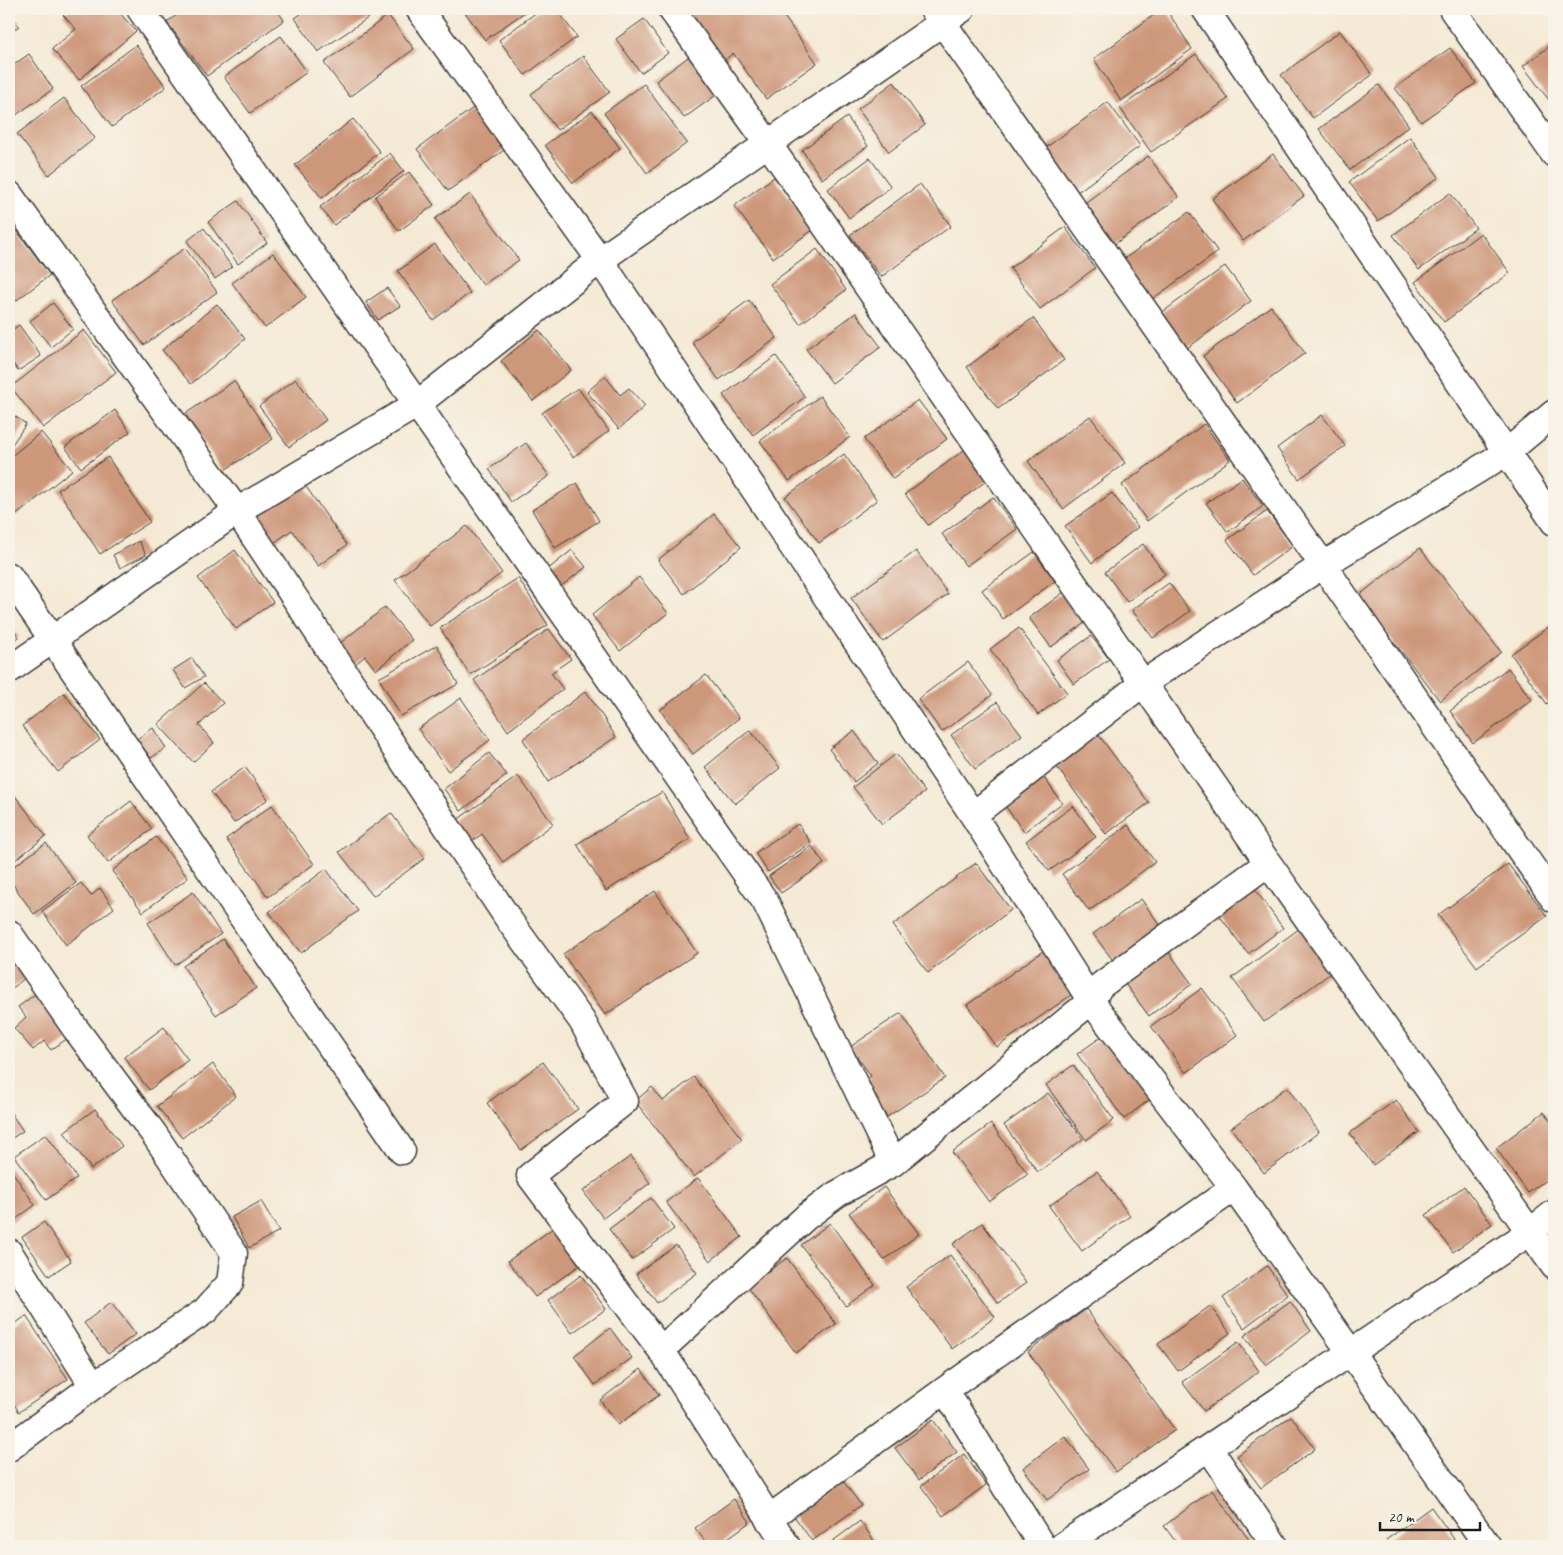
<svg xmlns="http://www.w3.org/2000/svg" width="1563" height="1555" viewBox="0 0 1563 1555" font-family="Caveat,sans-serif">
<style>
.building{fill:#cd977a}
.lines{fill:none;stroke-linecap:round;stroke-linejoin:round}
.street-casing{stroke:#3c3b38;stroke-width:29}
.street{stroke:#fff;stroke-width:26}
</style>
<rect width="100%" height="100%" fill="#f7f3e8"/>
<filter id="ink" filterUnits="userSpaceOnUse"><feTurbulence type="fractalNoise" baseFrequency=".02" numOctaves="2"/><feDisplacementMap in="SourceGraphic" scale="10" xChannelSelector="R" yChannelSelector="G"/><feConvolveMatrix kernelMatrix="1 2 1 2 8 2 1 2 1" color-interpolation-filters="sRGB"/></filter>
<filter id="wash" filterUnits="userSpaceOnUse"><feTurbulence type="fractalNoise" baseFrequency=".0096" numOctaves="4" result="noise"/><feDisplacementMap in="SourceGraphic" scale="20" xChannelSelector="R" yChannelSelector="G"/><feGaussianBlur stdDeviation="1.12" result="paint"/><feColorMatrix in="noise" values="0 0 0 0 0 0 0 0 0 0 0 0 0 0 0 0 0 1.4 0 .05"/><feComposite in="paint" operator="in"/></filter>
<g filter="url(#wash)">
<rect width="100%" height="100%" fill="#f4e9d4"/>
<g id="blocks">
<path class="building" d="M70,9H116L136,31L79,80L52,49L76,29L63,15Z
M185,9H276L284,20L207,76L167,22Z
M308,9H381L318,52L295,18Z
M467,9H529L485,40L464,11Z
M541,9H556L577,37L525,75L499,40Z
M689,9H791L783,15L817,63L766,99L733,53L724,61L685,12Z
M1162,9H1166L1192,49L1121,101L1094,59Z
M9,12L19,26L9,34Z
M388,15L414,49L350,97L324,63Z
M644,19L668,53L641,73L616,39Z
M1340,31L1372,75L1313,118L1281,75Z
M281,36L307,72L250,113L224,77Z
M1554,43V102L1552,104L1523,66Z
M136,45L166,87L112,127L81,86Z
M1450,48L1476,83L1421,122L1395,88Z
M29,54L53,89L9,120V68Z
M1196,54L1228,99L1151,152L1120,108Z
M691,55L719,93L684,118L656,81Z
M583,56L610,92L557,130L531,94Z
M894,82L925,125L889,152L858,109Z
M644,84L687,143L647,173L604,113Z
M1379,85L1409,126L1350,170L1319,129Z
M64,98L95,138L49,175L17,134Z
M1108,102L1140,146L1076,193L1044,149Z
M480,103L511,145L448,191L417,149Z
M592,111L620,148L573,183L545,145Z
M847,117L868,146L822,179L802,150Z
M353,119L380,152L322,198L295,165Z
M1410,137L1439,177L1378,221L1349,182Z
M390,153L404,171L334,225L320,207Z
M1273,154L1304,196L1243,241L1212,199Z
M1148,156L1179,197L1112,246L1082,205Z
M870,158L891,187L849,218L828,189Z
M409,172L434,205L399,231L375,197Z
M774,177L813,230L773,258L734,206Z
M920,184L951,226L881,277L850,235Z
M1450,193L1476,228L1419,270L1393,235Z
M470,194L519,260L483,285L435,219Z
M238,201L267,243L238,264L208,222Z
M1189,212L1218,252L1148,302L1120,262Z
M14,227L50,275L9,306V230Z
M1065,227L1095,268L1040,309L1010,268Z
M204,228L232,267L215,279L187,241Z
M1481,233L1510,273L1444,322L1415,282Z
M435,244L470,293L433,320L398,271Z
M185,248L217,292L144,345L112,300Z
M817,249L846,290L800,324L770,284Z
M273,253L306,297L265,328L232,283Z
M1225,266L1251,301L1178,355L1152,320Z
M387,288L400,306L378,320L366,302Z
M749,300L777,338L719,380L692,342Z
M53,303L73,329L51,347L30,321Z
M217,304L245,339L191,384L162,350Z
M1271,306L1305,353L1237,403L1203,356Z
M856,313L881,347L832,383L806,349Z
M1033,318L1064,360L998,409L967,367Z
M19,325L41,356L18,371L9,357V332Z
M84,330L116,372L43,428L11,387Z
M539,330L571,370L533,401L501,361Z
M776,356L805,397L753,435L723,395Z
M605,376L620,395L629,388L645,406L619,429L587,392Z
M296,379L326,420L289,447L259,406Z
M234,381L273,439L223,471L185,414Z
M578,388L609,431L573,457L542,413Z
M820,396L850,437L789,481L760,441Z
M918,400L947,439L893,479L864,439Z
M115,410L130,432L81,468L65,447Z
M9,412L26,424L9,449Z
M1322,415L1345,446L1299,479L1277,448Z
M1090,416L1125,463L1063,509L1028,461Z
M1204,424L1230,460L1147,521L1122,485Z
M41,432L72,470L14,517L9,510V458Z
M526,443L549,476L511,502L489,469Z
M968,447L990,478L928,525L905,494Z
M844,454L877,500L819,543L785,497Z
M108,457L150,522L100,554L58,490Z
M1242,478L1263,506L1228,532L1206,503Z
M302,481L347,545L318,566L292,530L271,545L252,517Z
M577,483L599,521L555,548L532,510Z
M1112,493L1138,527L1092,563L1065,526Z
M993,497L1017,529L966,566L942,534Z
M1267,511L1293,546L1253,575L1227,540Z
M714,514L741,547L684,594L658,560Z
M467,526L502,573L430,626L395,580Z
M139,541L146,555L120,568L113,555Z
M1143,544L1165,574L1127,602L1105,572Z
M1420,548L1501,652L1440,701L1358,596Z
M235,550L273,602L236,629L198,578Z
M572,550L586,567L560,587L547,570Z
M916,551L948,594L883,642L851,598Z
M1034,552L1055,581L1003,619L982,590Z
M639,577L668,613L620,651L592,615Z
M518,578L548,625L470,675L440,628Z
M1169,583L1190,611L1153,638L1132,610Z
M1064,592L1086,622L1051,647L1029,618Z
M385,607L412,640L376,670L365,656L354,665L338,645Z
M1554,623V698L1547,704L1511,654Z
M9,624L19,637L9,644Z
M1019,628L1067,693L1038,715L990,649Z
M549,629L571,659L551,673L563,689L508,731L474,680Z
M1091,636L1109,659L1074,684L1057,660Z
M437,645L458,684L401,716L379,678Z
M192,658L204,677L185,688L173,670Z
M968,662L992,695L942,732L918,699Z
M1508,668L1532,700L1473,743L1450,711Z
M706,675L739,718L693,754L660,710Z
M204,683L223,703L199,725L214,743L193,762L158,724Z
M586,691L616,737L548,782L523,739Z
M64,693L100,740L58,772L22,726Z
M461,698L490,740L448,771L418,729Z
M997,702L1022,735L975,769L951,735Z
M153,728L166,748L151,758L137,739Z
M750,730L780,768L735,804L705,767Z
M854,731L878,763L854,782L829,749Z
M1098,734L1149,803L1106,834L1056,766Z
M489,753L507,775L461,811L444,789Z
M896,754L925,792L882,824L853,787Z
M245,767L268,799L234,823L211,792Z
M1042,775L1062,803L1024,832L1003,803Z
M518,776L553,824L503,862L482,834L468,844L453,823Z
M9,788L46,836L9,865Z
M662,792L690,839L606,891L577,844Z
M131,801L152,829L108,863L87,835Z
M272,805L314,864L268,897L226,839Z
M1073,806L1096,837L1049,871L1026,841Z
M391,813L425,858L373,896L339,852Z
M798,824L811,843L768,872L755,853Z
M1128,825L1155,862L1089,911L1062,874Z
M156,837L188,878L143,912L112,871Z
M46,843L76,883L34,914L9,879V870Z
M812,846L824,864L781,893L769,876Z
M976,863L1011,910L928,973L893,925Z
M1508,864L1547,916L1477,967L1438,915Z
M326,869L358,911L301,953L269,912Z
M81,883L91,896L100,888L114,908L66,945L42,911Z
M1254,888L1283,928L1248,954L1219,915Z
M655,891L697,953L605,1015L563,954Z
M193,892L221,934L175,965L148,923Z
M1141,899L1166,933L1118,967L1093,934Z
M1307,923L1339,967L1264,1022L1232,978Z
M223,939L256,988L216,1015L183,966Z
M1163,944L1192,984L1149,1016L1120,977Z
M1043,951L1074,993L997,1047L967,1005Z
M9,955L26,977L9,991Z
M1202,988L1237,1035L1186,1073L1151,1026Z
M42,989L75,1033L51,1050L44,1041L33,1050L14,1028L26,1017L18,1007Z
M901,1013L945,1078L887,1117L863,1082L871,1076L850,1047Z
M164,1027L188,1060L149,1090L124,1057Z
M1107,1033L1153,1097L1124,1119L1077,1054Z
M543,1062L578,1109L521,1150L487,1103Z
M213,1064L236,1096L182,1138L157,1106Z
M1073,1065L1114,1120L1086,1140L1046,1085Z
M694,1077L742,1139L694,1177L635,1101L652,1087L663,1101Z
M1287,1087L1319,1132L1264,1173L1231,1128Z
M1048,1093L1083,1139L1038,1172L1004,1125Z
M1396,1100L1419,1132L1373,1165L1350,1133Z
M95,1109L122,1146L91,1169L64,1132Z
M9,1110L23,1131L9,1140Z
M1544,1112L1554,1126V1174L1528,1193L1496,1148Z
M991,1124L1028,1174L989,1202L952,1152Z
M46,1134L77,1178L46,1200L14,1156Z
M631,1156L650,1183L603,1218L583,1191Z
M9,1167L35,1205L12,1222L9,1218Z
M1097,1171L1130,1216L1082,1251L1049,1206Z
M698,1178L742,1237L710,1261L666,1202Z
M1464,1186L1492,1224L1453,1252L1426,1215Z
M884,1187L919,1234L884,1260L849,1213Z
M651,1198L674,1229L632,1260L609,1229Z
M261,1201L279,1231L249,1248L232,1217Z
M44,1222L71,1261L49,1276L22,1237Z
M830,1223L875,1285L846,1306L801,1245Z
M982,1223L1026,1283L998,1303L953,1244Z
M553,1228L580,1265L535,1297L508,1261Z
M676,1245L697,1273L657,1303L636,1274Z
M950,1255L995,1317L952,1349L906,1287Z
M787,1258L836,1324L796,1353L747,1286Z
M1267,1266L1288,1295L1244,1328L1223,1298Z
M581,1275L606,1309L572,1333L548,1300Z
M1290,1301L1311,1331L1266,1365L1244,1336Z
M111,1302L136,1334L108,1354L84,1323Z
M1210,1306L1230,1333L1178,1371L1158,1344Z
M1086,1309L1175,1430L1116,1472L1028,1352Z
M26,1316L68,1379L19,1412L9,1396V1328Z
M610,1328L632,1358L595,1385L574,1356Z
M1238,1342L1259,1371L1204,1411L1182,1382Z
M641,1369L659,1395L618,1425L600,1400Z
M1291,1416L1315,1449L1261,1488L1237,1456Z
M933,1420L957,1452L919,1480L895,1448Z
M1065,1436L1089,1469L1047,1500L1023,1468Z
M964,1454L986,1485L943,1516L921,1486Z
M843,1481L861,1505L812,1541L794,1516Z
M1212,1490L1250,1541L1243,1546H1179L1164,1526Z
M734,1499L750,1522L717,1546H709L695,1528Z
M1431,1507L1459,1546H1391L1386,1540Z
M860,1521L878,1546H826Z"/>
</g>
</g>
<g filter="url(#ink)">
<use href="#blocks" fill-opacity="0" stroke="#3c3b38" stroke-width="1"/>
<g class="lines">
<g class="street-casing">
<path id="street" d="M140,9L765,901L893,1163
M419,9L600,260L973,815L1091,1001L1234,1188L1488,1546
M671,9L767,142L1268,863L1554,1266
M933,9L1323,565L1554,899
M1205,9L1554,522
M1452,9L1554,154
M9,194L237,511L511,923L582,1021L625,1101L530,1176L661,1350L787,1546
M9,576L402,1151
M9,670L237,511L416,405L600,260L962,9
M973,815L1142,684L1323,565L1507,452L1554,413
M9,933L75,1028L154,1134L234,1253L230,1283L205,1311L93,1386
M9,1252L93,1386L9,1448
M661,1350L806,1217L837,1194L893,1163L1091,1001L1100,986L1268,863
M945,1390L1234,1188
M1209,1448L1275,1546
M768,1519L945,1390L1042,1546
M1062,1546L1530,1232L1554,1213"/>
</g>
<use href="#street" class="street"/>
</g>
</g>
<rect width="1563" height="1555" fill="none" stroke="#f7f3e8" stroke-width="30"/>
<path d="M1380 1522v8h100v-8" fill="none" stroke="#1c1c1c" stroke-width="2.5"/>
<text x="1388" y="1522" font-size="15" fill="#1c1c1c" stroke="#f7f3e8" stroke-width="4" paint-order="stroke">20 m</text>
</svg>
